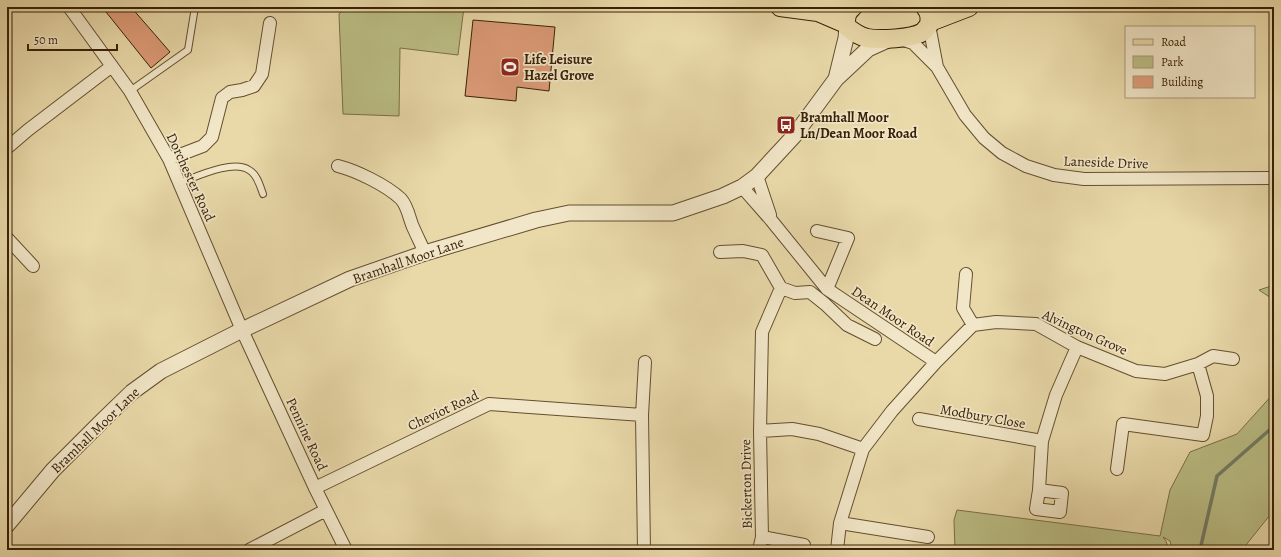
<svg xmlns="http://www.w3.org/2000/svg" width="1281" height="557" viewBox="0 0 1281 557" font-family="Alegreya,serif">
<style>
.green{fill:#bbbe85;stroke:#7a7046}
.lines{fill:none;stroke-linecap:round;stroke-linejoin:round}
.stream{stroke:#717d67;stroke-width:3.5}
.building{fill:#dd9b77;stroke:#382108}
.service-casing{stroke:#644f30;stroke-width:8}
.minor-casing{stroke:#644f30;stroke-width:14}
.tertiary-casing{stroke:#644f30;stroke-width:17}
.primary-casing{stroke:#382108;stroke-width:20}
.service{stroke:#f1e6c7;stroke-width:6}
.minor{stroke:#f1e6c7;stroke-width:12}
.tertiary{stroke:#f1e6c7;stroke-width:15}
.primary{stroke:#e9d9a9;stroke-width:18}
.labels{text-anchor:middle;stroke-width:3.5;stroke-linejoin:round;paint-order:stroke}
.poi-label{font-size:14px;font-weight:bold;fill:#382108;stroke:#f1e6c7;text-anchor:start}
.street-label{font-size:14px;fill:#382108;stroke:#f1e6c7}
</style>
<rect width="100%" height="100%" fill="#e9d9a9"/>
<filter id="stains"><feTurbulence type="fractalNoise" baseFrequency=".005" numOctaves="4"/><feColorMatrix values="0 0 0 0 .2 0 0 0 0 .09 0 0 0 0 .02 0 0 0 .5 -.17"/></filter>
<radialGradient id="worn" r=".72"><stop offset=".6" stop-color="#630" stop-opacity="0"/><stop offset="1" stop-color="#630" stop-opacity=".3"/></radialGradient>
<path class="green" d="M345,7H464L458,55L400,48L399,116L343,114L339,14Z
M1274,285V300L1259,290Z
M1274,393V510L1246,545L1245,550H1172L1170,541L1163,537L1166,541L1169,550H955L954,520L957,510L1160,536L1170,490L1190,452L1237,434Z"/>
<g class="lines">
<path class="stream" d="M1200,550L1217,476L1274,426"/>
</g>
<path class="building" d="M102,7H131L170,52L151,68Z
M473,20L555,27L549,91L517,87L516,101L465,96Z"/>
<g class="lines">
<g class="service-casing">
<path id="service" d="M130,91L188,50L195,7
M179,183C196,177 233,159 249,170C257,174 260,186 263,194"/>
</g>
<g class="minor-casing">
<path id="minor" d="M69,7L130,91L169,159L242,330L315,488L346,550
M929,25L937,67
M901,39L913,43L937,67L965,115L984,138L1002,153L1026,166L1054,175L1084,179L1274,178
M7,148L28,130L112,66
M169,159L203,146L212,137L222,98L230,92L242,90L254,86L262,74L270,23
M338,166C357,171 386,185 401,199C408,207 409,218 413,227C417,236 421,244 425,253
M757,176L770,215
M742,187L771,220L827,289L936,362L892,411L863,449L840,523L837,550
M817,231L848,238L827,289
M7,238L33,266
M720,252L743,251L762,255L781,288L762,332L760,431L792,429L819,434L863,449
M966,274L963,308L973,325
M781,288L795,293L810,292L825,304L847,325L875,339
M936,362L973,325L996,322L1036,324L1077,347L1136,371L1165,374L1198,364L1213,356L1233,359
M642,415L645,362
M919,419L1042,441
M760,431L762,537L804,545
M1117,469L1123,424L1203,435L1207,416V396L1198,364
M315,488L489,404L642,415L644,550
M1039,490L1036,509L1060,512L1062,493L1039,490L1042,441L1056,395L1077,347
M840,523L928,537
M249,550L326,510
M759,550L762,537"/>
</g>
<g class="tertiary-casing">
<path id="tertiary" d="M836,79L846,38L847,27
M7,525L53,470L103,420L132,392L161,371L242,330L350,279L425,253L536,220L569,213H673L723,196L742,187L757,176L794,136L836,79L868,49L890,39"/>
</g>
<g class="primary-casing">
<path id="primary" d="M780,7L818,12L846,24
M853,7C846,12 845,20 847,27C853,32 859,36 867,38C879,40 912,39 923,32C925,30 927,27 929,25C930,18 930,13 925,7
M930,22L969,7"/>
</g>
<use href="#service" class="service"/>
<use href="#minor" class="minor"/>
<use href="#tertiary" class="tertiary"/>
<use href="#primary" class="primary"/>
</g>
<defs>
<g id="stadium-square" transform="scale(1)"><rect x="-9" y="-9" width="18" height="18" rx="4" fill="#8f2418" stroke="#f1e6c7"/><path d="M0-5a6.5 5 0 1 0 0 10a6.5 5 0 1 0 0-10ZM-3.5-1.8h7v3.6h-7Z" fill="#fff"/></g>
<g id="bus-square" transform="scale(1)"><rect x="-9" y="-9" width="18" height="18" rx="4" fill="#8f2418" stroke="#f1e6c7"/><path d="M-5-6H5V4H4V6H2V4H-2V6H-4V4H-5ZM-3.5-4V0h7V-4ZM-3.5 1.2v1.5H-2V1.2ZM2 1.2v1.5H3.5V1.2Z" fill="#fff"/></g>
</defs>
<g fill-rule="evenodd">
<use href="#stadium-square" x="510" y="67"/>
<use href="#bus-square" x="786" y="125"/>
</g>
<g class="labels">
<g class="poi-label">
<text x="524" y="64">Life Leisure<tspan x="524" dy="16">Hazel Grove</tspan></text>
<text x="800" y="122">Bramhall Moor<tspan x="800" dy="16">Ln/Dean Moor Road</tspan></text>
</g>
<g class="street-label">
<text transform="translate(1106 162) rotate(2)" y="5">Laneside Drive</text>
<text transform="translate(191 177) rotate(65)" y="5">Dorchester Road</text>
<text transform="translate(408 260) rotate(-19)" y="5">Bramhall Moor Lane</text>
<text transform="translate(893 316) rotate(34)" y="5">Dean Moor Road</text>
<text transform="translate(1085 332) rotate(24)" y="5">Alvington Grove</text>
<text transform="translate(443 410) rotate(-25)" y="5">Cheviot Road</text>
<text transform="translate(983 416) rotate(10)" y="5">Modbury Close</text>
<text transform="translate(95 430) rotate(-44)" y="5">Bramhall Moor Lane</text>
<text transform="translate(307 434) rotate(65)" y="5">Pennine Road</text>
<text transform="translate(746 484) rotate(-91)" y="5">Bickerton Drive</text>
</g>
</g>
<rect width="1281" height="557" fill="none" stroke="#e9d9a9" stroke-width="24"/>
<rect x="8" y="8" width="1265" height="541" fill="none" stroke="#382108" stroke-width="2"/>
<rect x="12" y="12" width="1257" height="533" fill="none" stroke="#382108"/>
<rect x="1125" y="26" width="130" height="72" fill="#f1e6c7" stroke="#a7977b"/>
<rect x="1133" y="39" width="20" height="6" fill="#e9d9a9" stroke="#a7977b"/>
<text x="1161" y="46" font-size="12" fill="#382108">Road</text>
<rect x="1133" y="56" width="20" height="12" fill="#bbbe85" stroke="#a7977b"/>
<text x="1161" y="66" font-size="12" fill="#382108">Park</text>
<rect x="1133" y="76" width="20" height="12" fill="#dd9b77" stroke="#a7977b"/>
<text x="1161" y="86" font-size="12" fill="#382108">Building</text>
<path d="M28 44v6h89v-6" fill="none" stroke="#382108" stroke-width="2"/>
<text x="34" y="44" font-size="12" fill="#382108" stroke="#f1e6c7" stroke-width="3" paint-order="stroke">50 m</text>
<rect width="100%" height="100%" filter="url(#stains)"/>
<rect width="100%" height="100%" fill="url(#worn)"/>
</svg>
